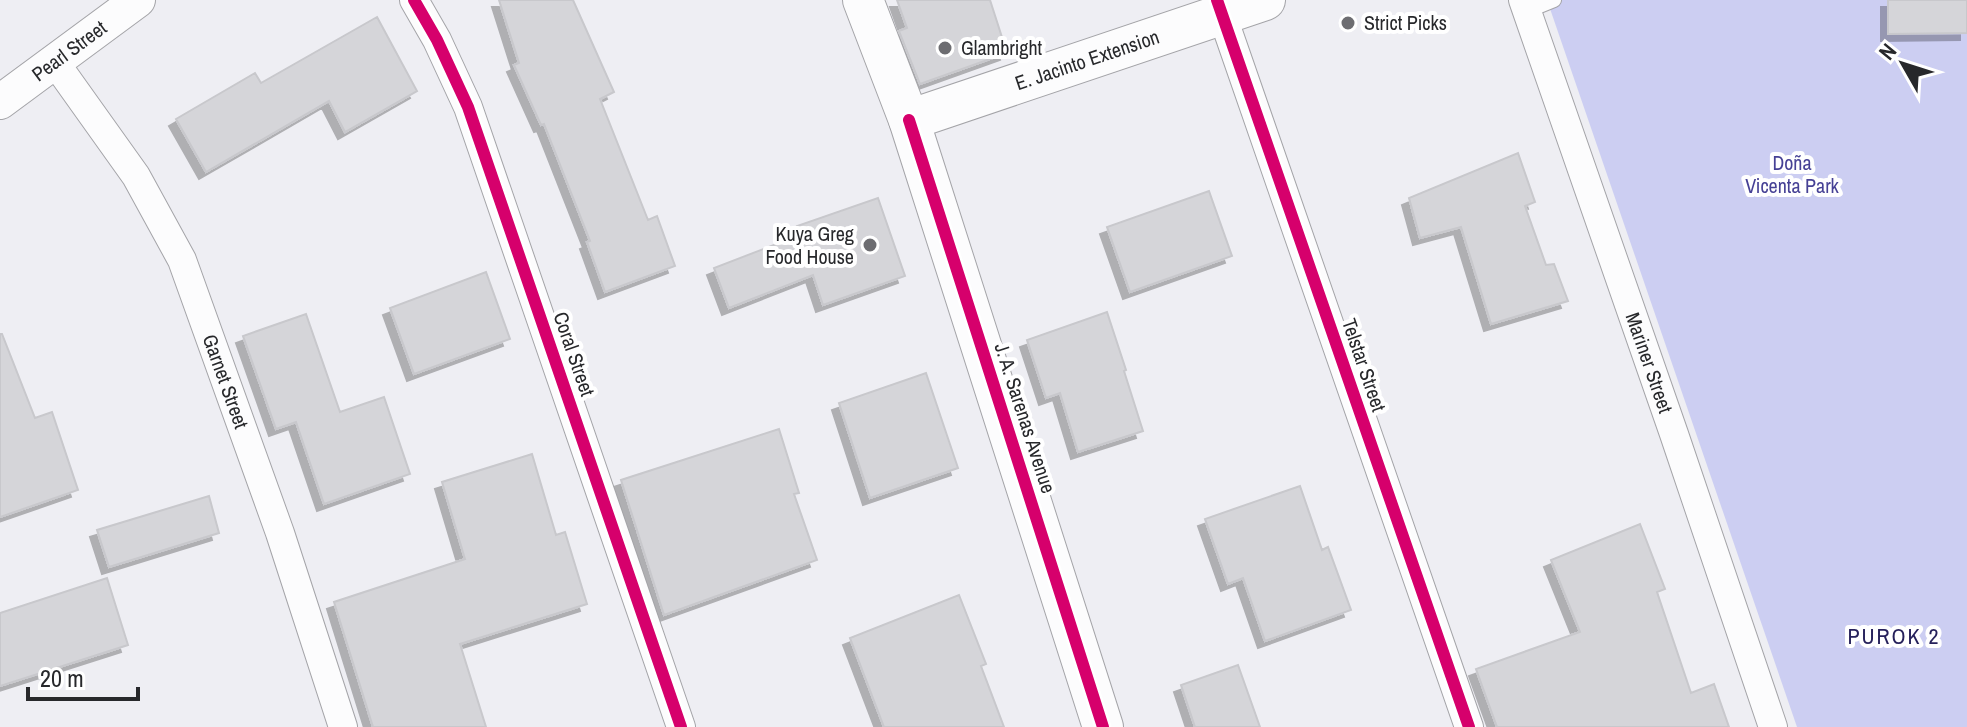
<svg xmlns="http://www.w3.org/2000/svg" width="1967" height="727" viewBox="0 0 1967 727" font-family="'Archivo Narrow',sans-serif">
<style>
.green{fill:#cccef2}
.building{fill:#d5d5d9;stroke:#c8c8cc;stroke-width:2;filter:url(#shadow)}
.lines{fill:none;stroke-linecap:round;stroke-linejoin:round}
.service-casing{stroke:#a4a4a8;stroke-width:16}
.minor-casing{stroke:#a4a4a8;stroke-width:30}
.tertiary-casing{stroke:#a4a4a8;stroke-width:36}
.secondary-casing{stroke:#a4a4a8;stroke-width:42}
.service{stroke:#fcfcfd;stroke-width:14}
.minor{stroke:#fcfcfd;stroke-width:28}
.tertiary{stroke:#fcfcfd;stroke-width:34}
.secondary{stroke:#fcfcfd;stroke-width:40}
.cycleway-casing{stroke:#fff;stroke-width:17}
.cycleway{stroke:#d6006c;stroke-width:12}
.poi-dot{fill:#6d6d71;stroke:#fff;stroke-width:3}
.labels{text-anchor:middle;stroke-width:8;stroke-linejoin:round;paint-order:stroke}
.poi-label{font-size:20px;fill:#27282b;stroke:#fff;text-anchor:start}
.street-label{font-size:20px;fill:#27282b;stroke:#fff}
.park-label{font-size:20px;fill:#464195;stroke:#fff}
.neighbourhood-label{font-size:22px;letter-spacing:2px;fill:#26215b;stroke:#fff}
</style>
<defs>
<filter id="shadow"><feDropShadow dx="-7" dy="7" stdDeviation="0" flood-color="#0004"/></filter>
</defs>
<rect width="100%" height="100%" fill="#eeeef3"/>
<path class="green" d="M1547,0H1967V727H1797Z"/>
<path class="building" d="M499,0H573L614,92L600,99L648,220L657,216L675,266L605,292L587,242L590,241L544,124L541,125L514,65L519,63Z
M897,0H990L1007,53L920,84L899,31L907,28Z
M1888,0H1967V33L1888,34Z
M377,17L417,91L345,132L329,101L206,172L176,119L255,73L261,83Z
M1518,153L1535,202L1525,206L1546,265L1554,264L1568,301L1491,324L1461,227L1420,238L1409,198Z
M1209,191L1232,256L1130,292L1107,227Z
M878,198L905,276L823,305L813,275L729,308L714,268L800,235L797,226Z
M486,272L510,339L414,374L390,308Z
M1107,312L1126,370L1124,371L1143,431L1078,452L1060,393L1046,398L1027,340Z
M306,314L340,412L384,397L410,474L324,504L296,422L276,429L243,336Z
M0,334H2L35,418L52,412L78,490L0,517Z
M926,373L958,468L870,498L839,403Z
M779,429L799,493L794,494L817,560L664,615L621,480Z
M532,454L556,535L565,532L587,604L460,644L486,727H373L334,602L465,559L442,482Z
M1300,486L1322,550L1328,547L1351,610L1265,641L1243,578L1228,584L1205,519Z
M209,496L219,533L109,567L97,530Z
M1640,524L1665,589L1657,592L1691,693L1714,684L1729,727H1497L1476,669L1580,632L1551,560Z
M107,578L128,645L0,686V613Z
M959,595L986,664L981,666L1004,727H884L850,638Z
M1238,665L1260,727H1195L1181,685Z"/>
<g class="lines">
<g class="service-casing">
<path id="service" d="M1527,11L1554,0"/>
</g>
<g class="minor-casing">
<g id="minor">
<path d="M414,0L437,40L468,107L681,727"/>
<path d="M1217,0L1469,727"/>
<path id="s1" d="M1523,0L1674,434L1773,727"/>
<path id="s2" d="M54,61L136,176L182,260L280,533L343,727"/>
</g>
</g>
<g class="tertiary-casing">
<g id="tertiary">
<path id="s3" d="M0,102L138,0"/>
</g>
</g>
<g class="secondary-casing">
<g id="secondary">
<path d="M863,0L909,120L1103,727"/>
<path id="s4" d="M909,120L1265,0"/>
</g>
</g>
<use href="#service" class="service"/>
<use href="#minor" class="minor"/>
<use href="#tertiary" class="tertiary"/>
<use href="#secondary" class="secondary"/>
<g class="cycleway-casing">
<path id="cycleway" d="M414,0L437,40L468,107L681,727
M1217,0L1469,727
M909,120L1103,727"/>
</g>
<use href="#cycleway" class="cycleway"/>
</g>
<g class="poi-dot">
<circle cx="1348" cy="23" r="8"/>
<circle cx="945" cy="48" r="8"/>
<circle cx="870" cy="245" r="8"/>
</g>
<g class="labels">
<g class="poi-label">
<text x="1364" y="30">Strict Picks</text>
<text x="961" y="55">Glambright</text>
<text x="854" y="241" text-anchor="end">Kuya Greg<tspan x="854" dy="23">Food House</tspan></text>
</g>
<g class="street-label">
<text dy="7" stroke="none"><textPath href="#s3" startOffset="86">Pearl Street</textPath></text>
<text dy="7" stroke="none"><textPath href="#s4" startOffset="188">E. Jacinto Extension</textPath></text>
<text transform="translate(574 354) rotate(71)" y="7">Coral Street</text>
<text dy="7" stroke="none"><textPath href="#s1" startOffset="384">Mariner Street</textPath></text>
<text transform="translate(1364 365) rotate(71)" y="7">Telstar Street</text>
<text dy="7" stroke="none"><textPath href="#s2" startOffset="366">Garnet Street</textPath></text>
<text transform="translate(1025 418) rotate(72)" y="7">J. A. Sarenas Avenue</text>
</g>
<g class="park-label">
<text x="1792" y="170">Doña<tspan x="1792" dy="23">Vicenta Park</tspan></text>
</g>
<g class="neighbourhood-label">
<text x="1894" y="644">PUROK 2</text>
</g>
</g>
<g transform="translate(1903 64) rotate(309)" stroke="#ffffff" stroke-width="6" paint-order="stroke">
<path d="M0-6L14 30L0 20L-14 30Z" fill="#27282b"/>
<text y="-12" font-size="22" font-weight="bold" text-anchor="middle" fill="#27282b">N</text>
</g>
<path d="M28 687v12h110v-12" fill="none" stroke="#27282b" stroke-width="4"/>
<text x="40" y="687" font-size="24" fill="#27282b" stroke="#ffffff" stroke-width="6" paint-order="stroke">20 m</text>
</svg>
